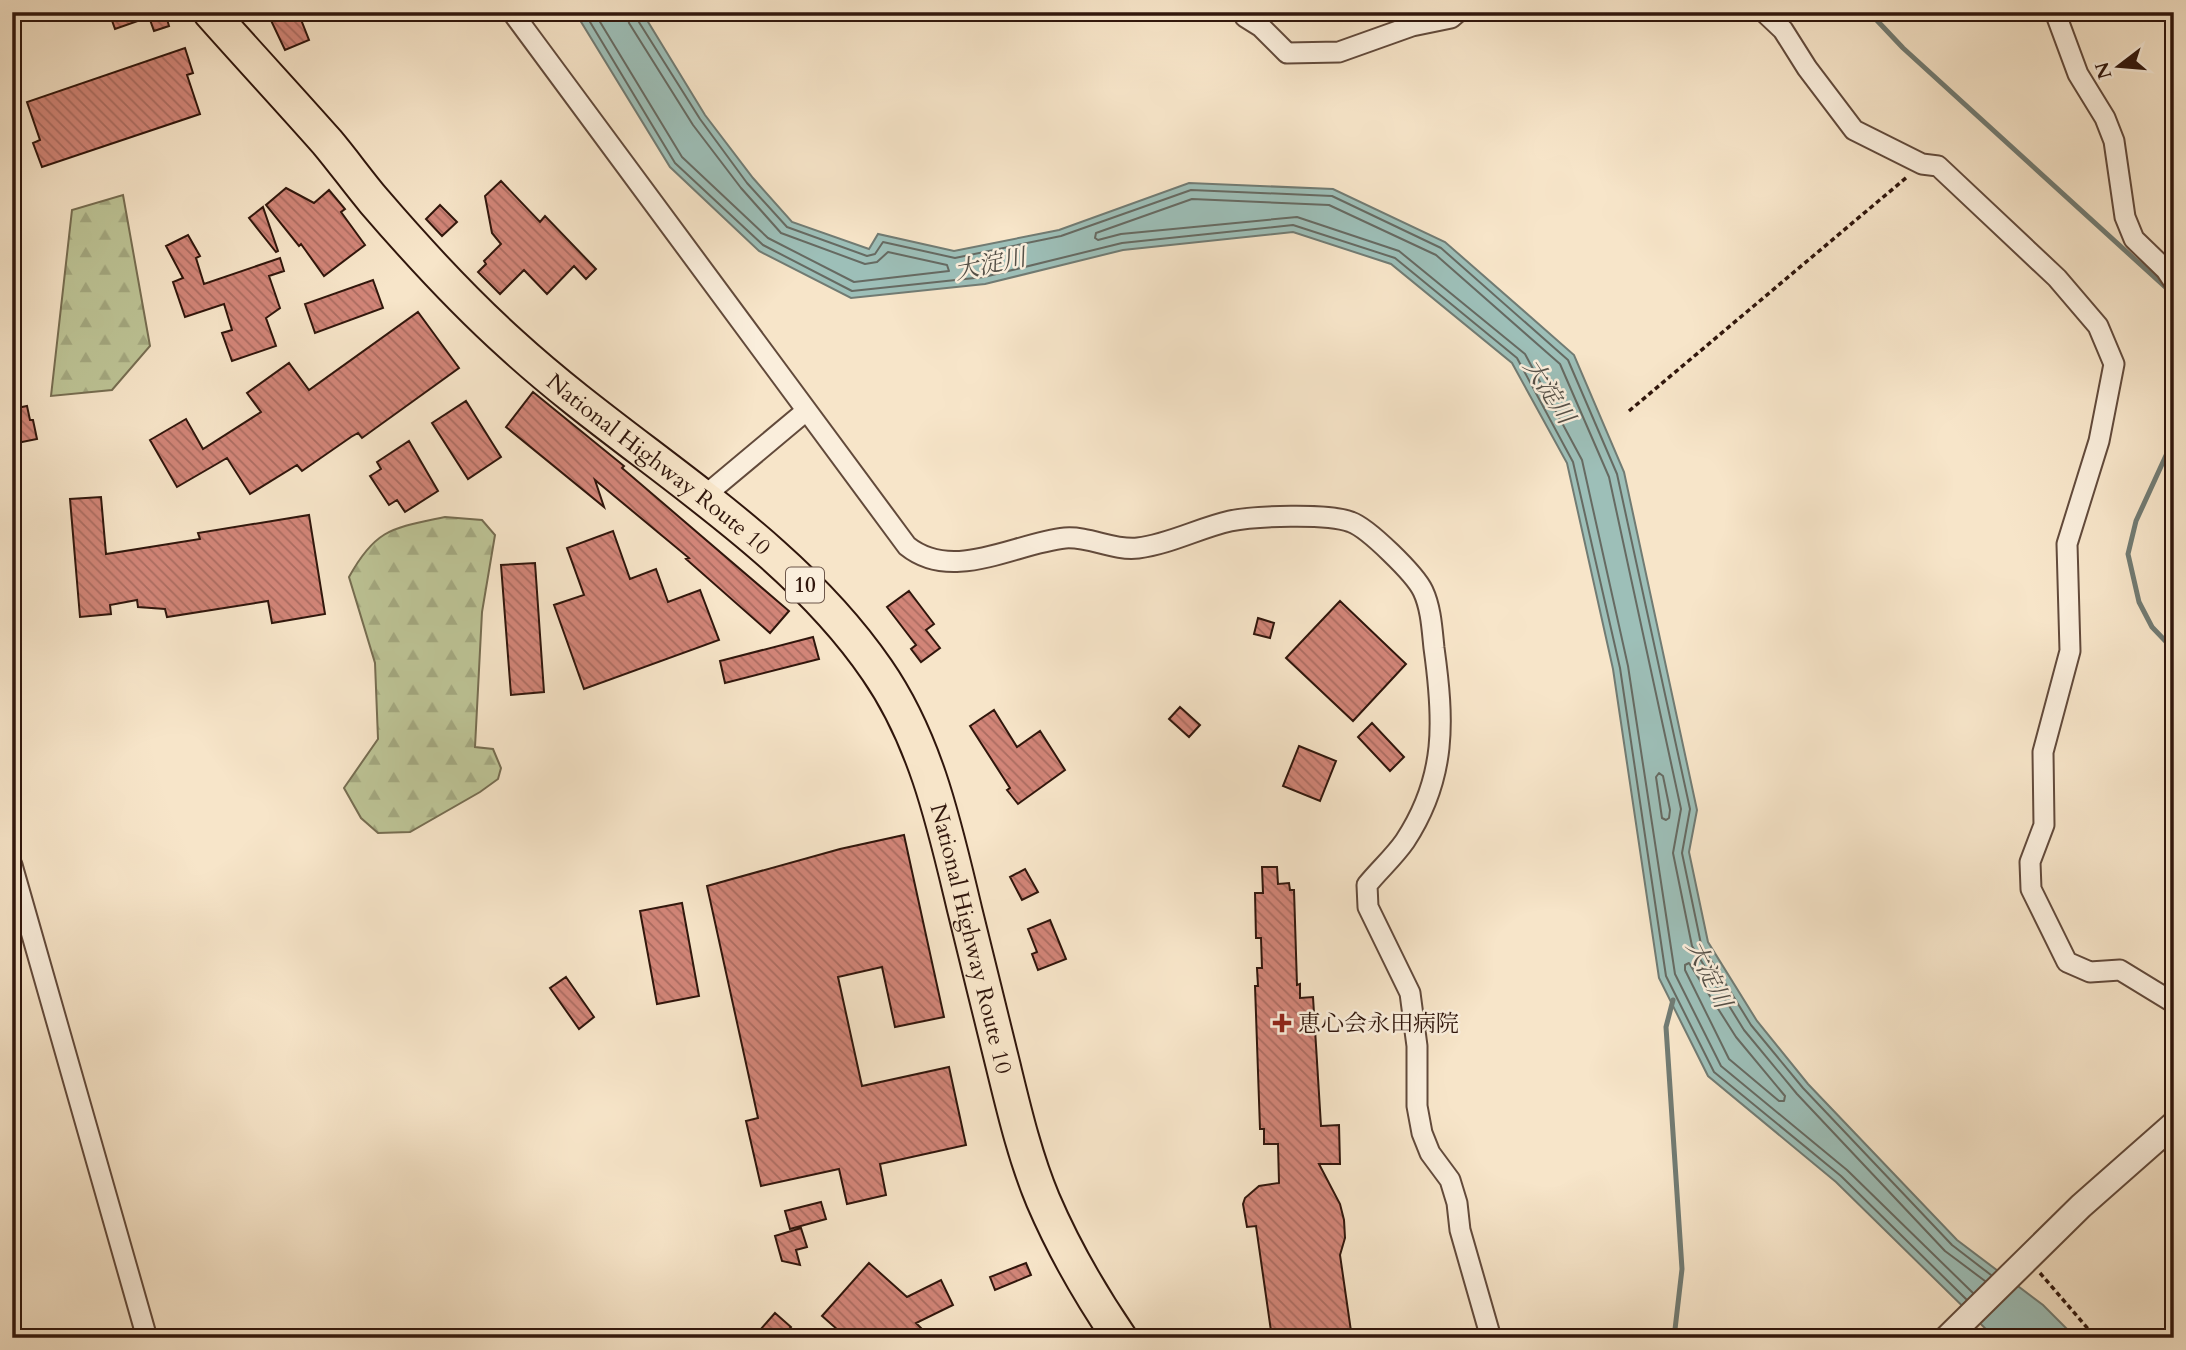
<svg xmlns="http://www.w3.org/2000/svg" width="2186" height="1350" viewBox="0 0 2186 1350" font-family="Cardo,'Noto Serif JP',serif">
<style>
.forest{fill:url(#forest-firs);stroke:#766d51;stroke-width:2}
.water{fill:#9dbfb8;stroke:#717b73;stroke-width:2}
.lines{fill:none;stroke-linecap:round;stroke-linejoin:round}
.shore{stroke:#666a62;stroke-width:2}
.stream{stroke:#717b73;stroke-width:5}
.building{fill:url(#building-back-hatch);stroke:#30160c;stroke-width:2}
.minor-casing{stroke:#624a3b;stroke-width:23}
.tertiary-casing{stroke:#624a3b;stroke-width:28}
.trunk-casing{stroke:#30160c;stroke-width:37}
.path{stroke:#30160c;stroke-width:3.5;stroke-dasharray:5 3.5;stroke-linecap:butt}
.minor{stroke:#faeedc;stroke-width:19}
.tertiary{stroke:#faeedc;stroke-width:24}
.trunk{stroke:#f7e5c9;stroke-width:33}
.poi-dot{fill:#8f2418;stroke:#faeedc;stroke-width:2.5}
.labels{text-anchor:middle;stroke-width:5;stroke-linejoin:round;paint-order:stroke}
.shield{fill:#faeedc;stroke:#6d574a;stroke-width:2}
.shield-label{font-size:21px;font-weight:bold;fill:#30160c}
.street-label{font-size:23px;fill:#30160c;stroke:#faeedc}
.poi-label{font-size:23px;fill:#30160c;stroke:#faeedc;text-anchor:start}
.water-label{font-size:24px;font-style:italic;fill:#565148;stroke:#faeedc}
</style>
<defs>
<pattern id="forest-firs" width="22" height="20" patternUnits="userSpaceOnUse" patternTransform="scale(1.75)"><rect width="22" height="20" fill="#bdc496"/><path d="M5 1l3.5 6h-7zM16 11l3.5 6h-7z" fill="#a3a880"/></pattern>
<pattern id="building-back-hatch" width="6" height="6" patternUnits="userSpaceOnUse" patternTransform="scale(1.75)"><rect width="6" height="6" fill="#d28578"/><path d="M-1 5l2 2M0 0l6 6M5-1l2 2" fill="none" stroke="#ab6c61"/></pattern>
</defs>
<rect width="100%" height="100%" fill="#f7e5c9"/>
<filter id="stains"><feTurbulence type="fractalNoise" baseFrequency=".00286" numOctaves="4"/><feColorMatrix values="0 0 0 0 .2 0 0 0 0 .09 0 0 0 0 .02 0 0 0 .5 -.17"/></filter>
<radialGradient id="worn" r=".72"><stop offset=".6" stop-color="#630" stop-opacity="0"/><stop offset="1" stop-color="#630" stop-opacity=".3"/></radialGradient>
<path class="forest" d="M123,195L150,346L112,390L51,396L72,210Z
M445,517L482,520L495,535L482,612L475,747L493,749L501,768L498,779L480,792L410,832L378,833L361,818L344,788L378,739L375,663L349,577C376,528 393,528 445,517Z"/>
<path class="water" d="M575,12H642L705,115L753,178L792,222L869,249L878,234L954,251L1059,230L1189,183L1333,189L1445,242L1574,355L1624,472L1697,810L1689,852L1708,942L1757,1021L1808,1084L1957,1240L2043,1305L2076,1338H1995L1836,1182L1708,1076L1659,978L1613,669L1567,463L1512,363L1391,264L1293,232L1123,250L985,284L851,298L759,251L670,167Z"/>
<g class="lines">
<path class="shore" d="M584,12L675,163L763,245L852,291L984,277L1122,243L1293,225L1395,258L1517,358L1573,462L1620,668L1666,976L1714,1072L1841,1176L1966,1299
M594,12L682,157L768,238L854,282L949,271L947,265L888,252L877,262L865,264L781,233L741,188L693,125L629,23L627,12
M636,12L637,19L700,119L747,183L787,227L867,256L875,254L883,242L955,258L1061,236L1191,190L1332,196L1441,248L1568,360L1617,474L1690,809L1682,853L1701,944L1751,1025L1803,1088L1952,1245L1991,1275
M1659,773L1663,776L1670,810L1669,818L1666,820L1662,818L1656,777Z
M1689,963L1736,1037L1785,1096L1784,1101H1779L1729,1059L1685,970V965Z
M1973,1293L1847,1170L1721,1066L1675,974L1628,666L1582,460L1525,354L1399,251L1297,217L1121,234L1098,240L1095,238L1096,233L1192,199L1329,205L1436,255L1560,364L1609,477L1681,809L1673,853L1692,946L1744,1030L1797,1094L1945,1251L1985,1281"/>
<path class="stream" d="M1869,12L1903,48L2174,295
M2174,438L2136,521L2128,554L2139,602L2152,627L2174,650
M1673,1000L1666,1027L1682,1269L1674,1338"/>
</g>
<path class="building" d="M109,12H165L169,26L154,31L149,17L115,29Z
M267,12H298L309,40L285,50Z
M185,48L193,73L187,75L200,114L42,167L33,143L40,140L27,102Z
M501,181L540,222L545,216L596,269L586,279L574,266L547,294L524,270L500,294L478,272L486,264L484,261L501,244L492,233L485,196Z
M286,188L314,203L329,190L345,209L341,212L365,245L324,276L301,244L299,246L266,205Z
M440,205L457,222L442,236L426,219Z
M263,207L278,251L276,252L249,218Z
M188,235L200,256L196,258L204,284L280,258L284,271L269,276L280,308L266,318L276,346L232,361L222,333L232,330L224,304L185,317L173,282L183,278L166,246Z
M373,280L383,308L315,333L305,304Z
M418,312L459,368L362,438L358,433L351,437L302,471L297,465L250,494L227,458L177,487L150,440L186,419L203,449L261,412L247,393L289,363L309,390Z
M533,392L624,466L622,468L789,611L770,633L686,559L689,558L595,480L604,507L506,427Z
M466,401L501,457L468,479L432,423Z
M27,406L30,420H33L37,439L12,444V409Z
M409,441L438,491L405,512L397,500L389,505L370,476L381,469L377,462Z
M101,497L106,554L200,539L198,533L309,515L325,614L272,623L268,601L167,617L165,609L138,607L137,600L110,605L111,614L80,617L70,499Z
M613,531L630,579L656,569L668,602L700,590L719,640L584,689L554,605L584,595L567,548Z
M535,563L544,692L511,695L501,565Z
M909,591L934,624L926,630L940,648L921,662L911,649L916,645L887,607Z
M1340,601L1406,664L1353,721L1286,658Z
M1258,618L1274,623L1270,638L1254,634Z
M813,637L819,659L725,683L720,661Z
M1180,707L1200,725L1189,737L1169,719Z
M994,710L1017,747L1040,731L1065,770L1018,804L1007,790L1010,788L970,726Z
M1372,723L1404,757L1390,771L1358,737Z
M1299,746L1336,761L1320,801L1283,786Z
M904,835L944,1017L895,1027L882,967L838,977L862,1086L949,1067L966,1145L880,1164L886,1195L847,1204L839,1169L761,1186L746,1121L758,1118L707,886L840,849Z
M1262,867H1277L1278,884L1289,883L1290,890H1294L1297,985L1300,984V998L1313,997L1321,1126L1339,1125L1340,1164H1319L1340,1204L1344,1220L1345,1238L1340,1255L1352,1338H1272L1256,1226L1247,1227L1243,1204L1245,1198L1259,1186L1279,1183L1278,1144H1264V1129H1260L1255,986H1258L1257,968H1262L1261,938H1256L1255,893H1263Z
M1025,869L1038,892L1022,900L1010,877Z
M682,903L699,996L657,1004L640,911Z
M1050,920L1066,959L1038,970L1032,954L1037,952L1028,929Z
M566,977L594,1017L579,1029L550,988Z
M821,1202L826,1219L790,1229L785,1211Z
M801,1228L807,1247L796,1250L800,1265L782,1261L775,1236Z
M869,1263L907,1297L941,1280L953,1305L916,1323L922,1329L915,1338H847L822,1316Z
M1026,1263L1031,1275L995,1290L990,1277Z
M775,1313L791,1327L781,1338H753Z"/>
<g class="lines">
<g class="minor-casing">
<path id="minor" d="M512,12L907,546C953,583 1015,543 1065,538C1089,536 1114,551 1138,548C1170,544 1199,528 1230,521C1254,516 1328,513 1351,522C1368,528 1415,574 1423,591C1431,608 1432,629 1434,648C1444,720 1447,777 1405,841C1394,857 1379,870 1367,885L1368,907L1410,993L1417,1046V1106L1422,1133L1430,1153L1450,1180L1457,1203L1460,1230L1491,1338
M1243,12L1245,17L1261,27L1287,53L1339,52L1412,26L1451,18L1458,12
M1764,12L1783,30L1807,68L1854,130L1922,164L1938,166L2057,278L2098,326L2114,364L2099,441L2067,544L2070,651L2043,752L2044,825L2030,862L2031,889L2067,962L2090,972L2120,970L2174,1003
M2055,12L2078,74L2105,118L2114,141L2125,217L2134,239L2166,270L2174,282
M702,498L806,411
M12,865L147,1338"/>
</g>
<g class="tertiary-casing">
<path id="tertiary" d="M1947,1338L2081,1206L2174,1124"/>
</g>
<g class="trunk-casing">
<g id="trunk">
<path id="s1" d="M210,12C249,56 289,99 327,142C343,161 358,182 374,201C417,251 463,301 512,345C630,453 787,538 877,670C927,742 945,828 965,911C978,962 990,1014 1003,1065C1014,1110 1025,1157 1043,1200C1064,1249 1090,1294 1120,1338"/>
</g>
</g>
<path class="path" d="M1629,411L1907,177
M2040,1273L2096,1338"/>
<use href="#minor" class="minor"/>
<use href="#tertiary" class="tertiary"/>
<use href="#trunk" class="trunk"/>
</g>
<path class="poi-dot" d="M1278.5 1012.5h7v7h7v7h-7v7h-7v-7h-7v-7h7z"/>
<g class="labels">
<rect class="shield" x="786" y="567.5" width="38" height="35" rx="5"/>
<g class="shield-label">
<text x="805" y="592">10</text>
</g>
<g class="street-label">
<text dy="8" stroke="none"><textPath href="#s1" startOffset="639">National Highway Route 10</textPath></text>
<text dy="8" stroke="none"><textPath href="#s1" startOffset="1227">National Highway Route 10</textPath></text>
</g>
<g class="poi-label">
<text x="1298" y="1031">恵心会永田病院</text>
</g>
<g class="water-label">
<text transform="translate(990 264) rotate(-12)" y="8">大淀川</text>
<text transform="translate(1549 391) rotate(57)" y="8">大淀川</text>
<text transform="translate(1709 974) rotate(64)" y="8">大淀川</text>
</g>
</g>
<rect width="2186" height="1350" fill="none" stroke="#f7e5c9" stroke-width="42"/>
<rect x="14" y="14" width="2158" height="1322" fill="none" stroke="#30160c" stroke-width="3.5"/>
<rect x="21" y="21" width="2144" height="1308" fill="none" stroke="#30160c" stroke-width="2"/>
<g transform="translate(2119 66) rotate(254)" stroke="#faeedc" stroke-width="5" paint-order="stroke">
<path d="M0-5L12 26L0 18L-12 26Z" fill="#30160c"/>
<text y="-10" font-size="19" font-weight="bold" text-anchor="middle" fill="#30160c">N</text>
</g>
<rect width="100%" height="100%" filter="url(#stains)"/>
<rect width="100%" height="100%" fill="url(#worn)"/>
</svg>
